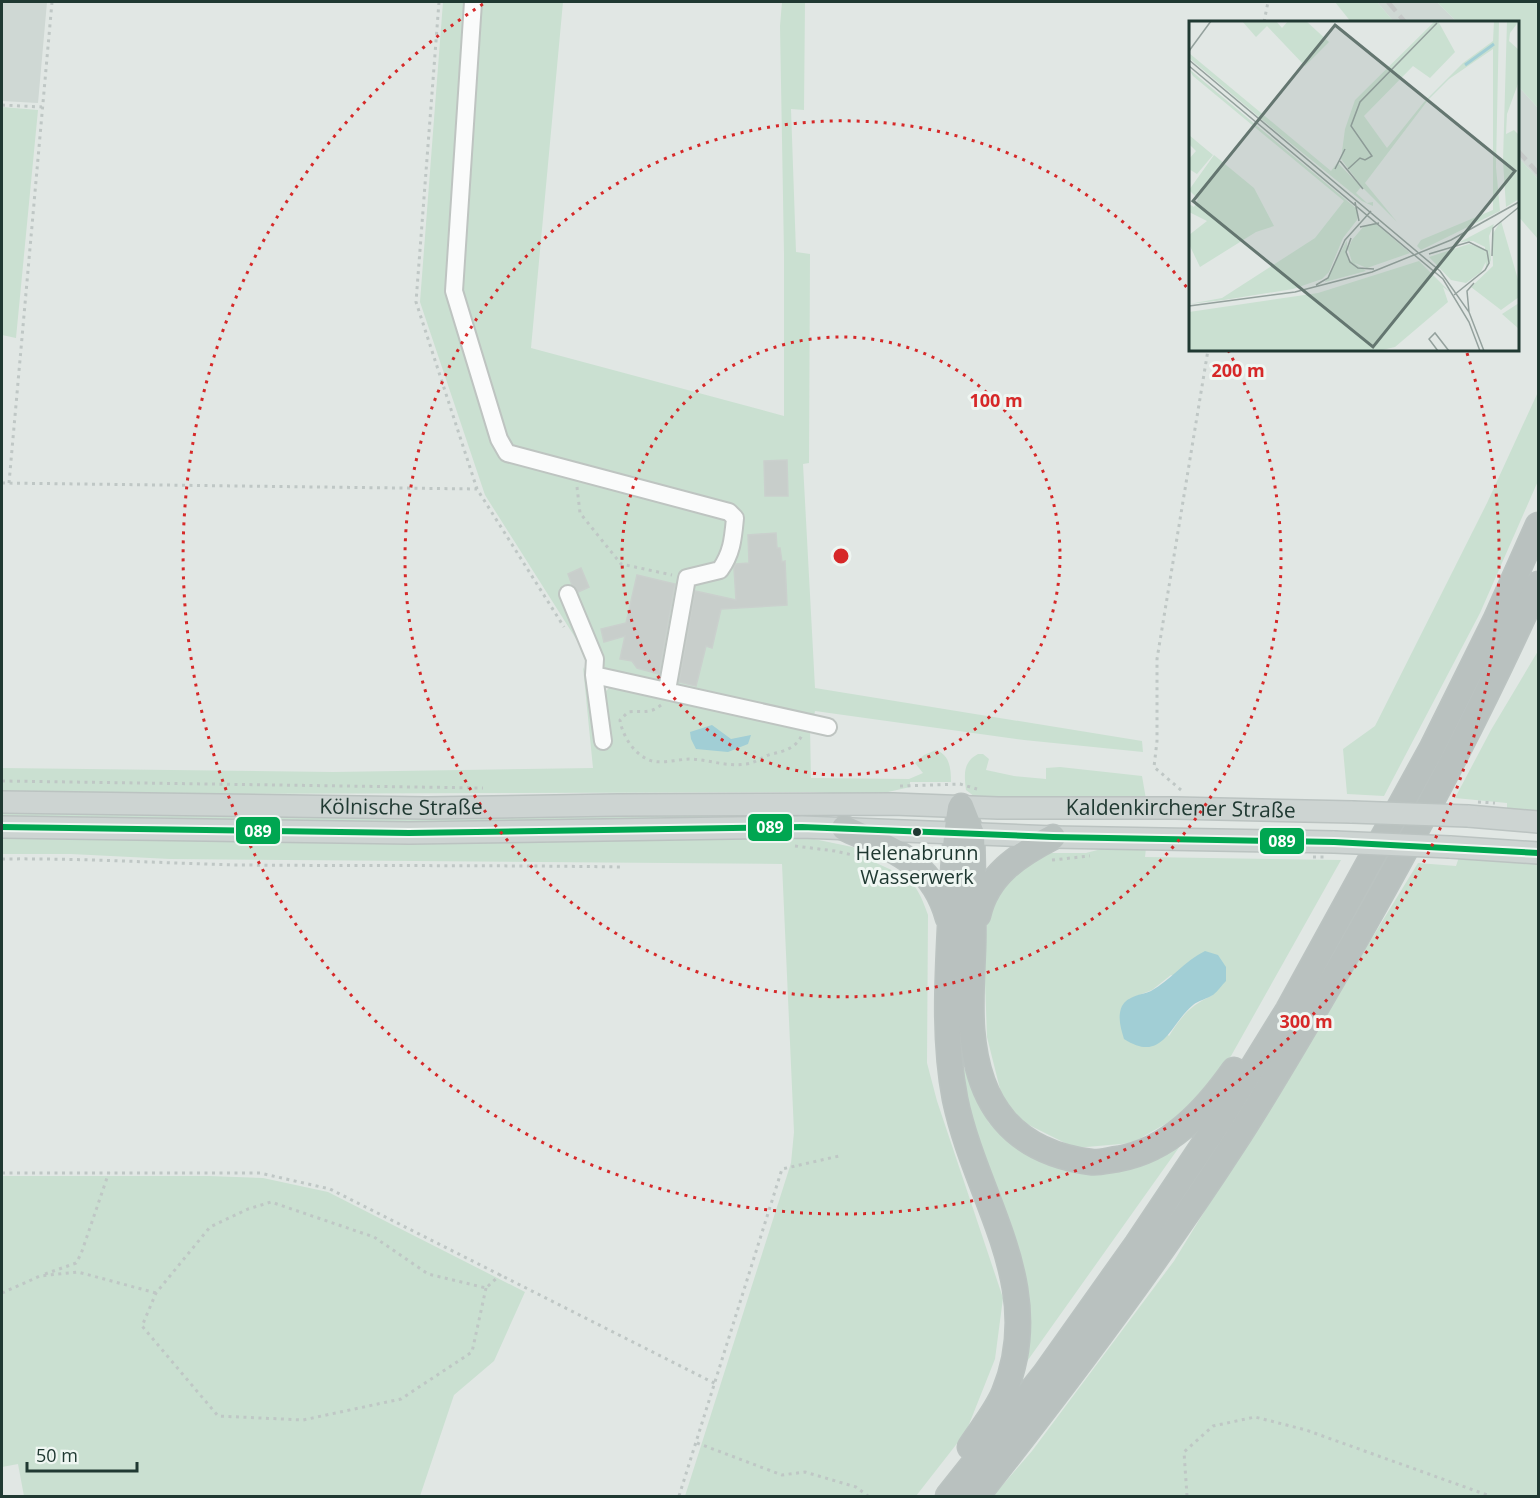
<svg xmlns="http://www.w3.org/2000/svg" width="1540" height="1498" viewBox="0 0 1540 1498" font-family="'Open Sans',sans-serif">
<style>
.built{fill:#cfd8d4}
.green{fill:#cae0d1;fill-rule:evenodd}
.water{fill:#a1ced5}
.building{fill:#c8cecb;stroke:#cad0cd;stroke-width:1.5}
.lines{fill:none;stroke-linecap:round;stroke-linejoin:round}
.minor-casing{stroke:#bec4c1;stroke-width:20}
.major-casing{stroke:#bbc3c1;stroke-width:24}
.highway-casing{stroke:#bbc3c1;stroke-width:27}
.path{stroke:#bfc7c5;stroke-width:3;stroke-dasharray:3 4.5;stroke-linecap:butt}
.minor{stroke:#fafbfb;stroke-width:16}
.major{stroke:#cdd4d2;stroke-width:21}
.highway{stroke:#b9c1bf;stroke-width:24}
.rail{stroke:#c6c9c8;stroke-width:4.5;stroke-dasharray:12 6;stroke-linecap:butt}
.major-bridge-casing{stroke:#bbc3c1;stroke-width:24;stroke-linecap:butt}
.path-bridge{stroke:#bfc7c5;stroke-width:3;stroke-dasharray:3 4.5;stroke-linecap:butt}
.major-bridge{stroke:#cdd4d2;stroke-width:21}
.bus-1-casing{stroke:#eff6f2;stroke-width:10}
.bus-1{stroke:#00a651;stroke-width:6}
.ring{fill:none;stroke:#d62828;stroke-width:3;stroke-dasharray:3 6}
.bus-dot{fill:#203932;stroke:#eff6f2;stroke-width:2}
.labels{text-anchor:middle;stroke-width:6;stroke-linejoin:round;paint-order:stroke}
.bus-label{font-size:20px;fill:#203932;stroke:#eff6f2}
.street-label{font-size:21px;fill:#203932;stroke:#eff6f2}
.inset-river{fill:none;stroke:#a1ced5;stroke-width:3}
.inset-road{fill:none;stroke:#94a19d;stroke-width:1.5}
.view{fill:#647670;fill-opacity:0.15;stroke:#647670;stroke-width:3}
.inset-edge{fill:none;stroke:#203932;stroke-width:3}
.centre{fill:#d62828;stroke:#eff6f2;stroke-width:3}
.ring-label{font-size:18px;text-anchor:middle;font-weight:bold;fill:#d62828;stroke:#eff6f2;stroke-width:6;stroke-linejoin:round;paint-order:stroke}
.line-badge{stroke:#eff6f2;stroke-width:2}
.badge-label{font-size:16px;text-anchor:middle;font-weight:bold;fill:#fff}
</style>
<rect width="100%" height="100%" fill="#e1e7e4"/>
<path class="built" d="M2,2H47L38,103L2,101Z
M1377,2H1437L1457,22H1394Z
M1518,86L1538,108V179L1518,157Z"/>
<path class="green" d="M443,2H563L531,348L784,416V254L780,26L782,2H805L804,110L791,109L796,252L810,254L809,463L803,464L815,688L1142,741L1143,752L1024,740L815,711L813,721L602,671L590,661L485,495L420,302Z
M1335,2H1377L1394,22H1351Z
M1437,2H1538V108L1518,86V22H1457Z
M2,107L38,110L16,338L2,335Z
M1518,157L1538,179V239L1518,216Z
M1538,392V481L1480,613L1384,796L1347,794L1343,749L1375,726L1487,503Z
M1538,651V814L1507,810V803L1455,798L1491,730Z
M583,667L589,680L604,693L615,682L810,727L811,778L909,779L923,773L915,763L924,755L936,750C950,755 951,769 951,782H910V787L875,795L810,792L160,794L2,793V768L333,772L593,768Z
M978,754H983L989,759L986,770L1014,776L1046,779V768L1060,767L1142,776L1146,799L975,797L966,790C964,774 963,762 978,754Z
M2,812L808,813V821L389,822L2,820Z
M2,837L809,838L862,849L899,861L874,862C908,878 915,877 928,915L927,1063L937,1101L1003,1298L995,1359L966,1432L916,1496H685L791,1163L794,1132L782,864L170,859L71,854H2Z
M1113,846L1146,848L1145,857L1341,860L1231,1056L1181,1115L1132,1143L1075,1148L1021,1121L1002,1097L987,1037L984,955L988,914L996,889L1031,853H1086ZM1171,975L1213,995C1190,1006 1183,1014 1169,1036L1129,999L1152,990Z
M1459,857L1538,863V1496H993L1032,1451L1174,1261L1418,863L1456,866Z
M959,1057L989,1123L1033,1153L1066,1166L1185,1139L1023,1367Z
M2,1176H209L263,1178L328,1192L525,1292L494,1361L454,1395L420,1496H24L18,1464L2,1467Z"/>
<path class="water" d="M712,725L731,739L751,735L748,744L728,752L696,749L691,739L690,732Z
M1205,951L1218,955L1226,967V981C1222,985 1218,991 1213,995C1207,999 1199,1000 1193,1005C1169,1025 1163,1064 1124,1039C1121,1029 1117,1017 1122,1006C1127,996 1141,995 1151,991C1171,980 1184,961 1205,951Z"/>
<path class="building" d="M787,460L788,496H765L764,461Z
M776,533L777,548H780L782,562L785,561L787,605L721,609L712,648L706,646L696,686L679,682L695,591L736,600L734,568L736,564L749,563L748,535Z
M581,568L589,587L578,592L572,585L568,574Z
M637,575L675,584L659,674L637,668L632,661L620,659L625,636L604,642L601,629L626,623Z"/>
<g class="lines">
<g class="minor-casing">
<path id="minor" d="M473,2L454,291L499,439L507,453L729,512L735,518C733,539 732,553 720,570L687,578L667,690
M568,594L595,659L594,675L603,741
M594,675L828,727"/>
</g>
<g class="major-casing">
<g id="major">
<path id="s1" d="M2,802L427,808L618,805L893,804L998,808H1176L1352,812"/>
<path d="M1468,816L1538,822"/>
<path d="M2,827L409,833L802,827L1053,837L1334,842"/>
<path d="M1450,847L1538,853"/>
</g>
</g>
<g class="highway-casing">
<path id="highway" d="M961,806L972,834C973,872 974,910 973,948C972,975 970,1003 972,1030C978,1106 1014,1152 1091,1162C1099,1163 1109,1160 1118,1159C1169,1150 1205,1111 1234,1070
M960,808C954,841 953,874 951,908C948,970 943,1037 955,1099C976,1200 1048,1286 1004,1393C996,1412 981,1430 970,1447
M844,828C893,850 932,861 948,918
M978,915C987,875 1018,855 1053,837
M948,1496L1044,1375L1137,1244L1220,1120L1288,1010L1432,748L1496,619L1538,525
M977,1496C1067,1382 1155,1265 1234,1143C1273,1083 1309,1020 1345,958C1415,836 1481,712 1538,584"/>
</g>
<path class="path" d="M439,2L416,302L477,489L564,627
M1264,22L1268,2
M2,105L42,107
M2,483L477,489
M9,483L52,2
M577,487L580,513L621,564L672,575
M661,705C649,715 640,710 628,712L620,720C622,734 632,751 645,758C658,766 676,759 691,759C710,760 727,767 746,764C756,763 763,756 772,754C785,751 796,748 802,735
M2,781L483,788
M900,786L960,784L977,789
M1181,790L1154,767L1157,741V659L1208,350
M795,846L835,851L857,856
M2,859C80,858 158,863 237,865C366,866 494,865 623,867
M1052,860L1090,856
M2,1173H260L330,1189L716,1384
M45,1274L76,1263L81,1254L109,1172
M486,1288L472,1352L401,1399L303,1420L218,1416L142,1326L156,1293L210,1227L248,1209L271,1202L374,1237L428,1274L486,1288L501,1274
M2,1293L40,1276L78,1272L156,1293
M697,1443L782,1475L805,1472L856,1487L868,1496
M679,1496L782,1169L839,1156
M1187,1496L1184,1452L1213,1426L1255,1417L1306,1430L1490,1496"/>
<use href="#minor" class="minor"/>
<use href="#major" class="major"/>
<use href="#highway" class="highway"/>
<path class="rail" d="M1388,2L1405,22
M1518,151L1538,173"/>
<g class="major-bridge-casing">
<path id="major-bridge" d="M1352,812L1468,816
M1334,842L1450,847"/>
</g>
<path class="path-bridge" d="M1478,802L1495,803
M1313,857H1326"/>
<use href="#major-bridge" class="major-bridge"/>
<g class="bus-1-casing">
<path id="bus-1" d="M2,827L409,833L802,827L1053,837L1334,842L1538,853"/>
</g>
<use href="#bus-1" class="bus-1"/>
</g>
<g class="ring">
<circle cx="841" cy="556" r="219"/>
<path d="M1228 350A438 438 0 1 1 1188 289"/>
<path d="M1467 353A658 658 0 1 1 483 4"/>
</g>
<circle class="bus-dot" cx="917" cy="832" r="5"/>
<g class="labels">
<g class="bus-label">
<text x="917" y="860">Helenabrunn<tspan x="917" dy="24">Wasserwerk</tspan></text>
</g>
<g class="street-label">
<text dy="7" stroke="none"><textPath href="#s1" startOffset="399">Kölnische Straße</textPath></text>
<text dy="7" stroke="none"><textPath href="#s1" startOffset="1179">Kaldenkirchener Straße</textPath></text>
</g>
</g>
<g transform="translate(1189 21)">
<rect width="330" height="330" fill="#e1e7e4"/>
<path d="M53,0H87L93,7L99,0H117L140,21L116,45L78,5L67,16ZM246,0H249L266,31L241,57L224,45L175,95L198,127L235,81L274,42L304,20L305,0H310L307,146L311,190L232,229L228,225L232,219L304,189V28L260,58L239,79L176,162L208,201L173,166L152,138L156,108L166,79ZM318,0H330L321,12L320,20L330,29V60L318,93L317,113L325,109L330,114V178L317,186L314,140ZM0,32L142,150L151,138L150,143L172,166L167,172L178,182L184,181V185L173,180L89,112L0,37ZM0,48L168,188V199L154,217L140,251L133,258L104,268L35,279L0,283L33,277L126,217L155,180L4,55ZM0,114L24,134L8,153L0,148V138L7,130L0,123ZM25,134L65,167L85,205L67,211L11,246L0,223V214L18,200L0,191V183L5,186L9,178L0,169ZM312,200L330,262V276L312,289L282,266L304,245L303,214ZM186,202L221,232L178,247L163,241L159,228L163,219L175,205ZM305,203L300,215L302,239L297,249L296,226L284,220L271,221ZM158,219V237L177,250L136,261ZM280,223L295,228L298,238L292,251L277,262L262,259L240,236ZM230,240L262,272L254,266L259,281L206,326L189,330H0V291L129,272ZM330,282V308L313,293Z" fill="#cae0d1"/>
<path class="inset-river" d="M276,44L305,23"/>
<path class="inset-road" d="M0,30L22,0M0,39L251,250L280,291L295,330M0,45L254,258L280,301L291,330M151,140L174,168M146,148L156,128M159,148L171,137L176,139L183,135L162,105L171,81L248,2M166,181L170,200M171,206L190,202M162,217L157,231L161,241L169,247L185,248M240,233L280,221L298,230L300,242L296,249L265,274M303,235L304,207L330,186M127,264L139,257L156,219L182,190M0,285L106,271L183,251L262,219L330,181M280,291L278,270L285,262M249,330L240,318L246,312L260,330"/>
<path class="view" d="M146,4L326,150L184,326L4,180Z"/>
<rect width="330" height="330" class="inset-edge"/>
</g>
<circle cx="841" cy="556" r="9" class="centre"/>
<g class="ring-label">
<text x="1238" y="377">200 m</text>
<text x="996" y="407">100 m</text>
<text x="1306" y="1028">300 m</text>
</g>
<g class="line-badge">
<rect x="747" y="813" width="46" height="29" rx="6" fill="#00a651"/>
<rect x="235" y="816" width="46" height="29" rx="6" fill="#00a651"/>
<rect x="1259" y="827" width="46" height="28" rx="6" fill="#00a651"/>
</g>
<g class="badge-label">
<text x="770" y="833">089</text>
<text x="258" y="837">089</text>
<text x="1282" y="847">089</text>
</g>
<rect width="1540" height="1498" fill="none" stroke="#203932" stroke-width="6"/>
<path d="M27 1462v9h110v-9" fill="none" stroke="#203932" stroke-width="3"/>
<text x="36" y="1462" font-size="18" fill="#203932" stroke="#eff6f2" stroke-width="4.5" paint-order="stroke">50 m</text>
</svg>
